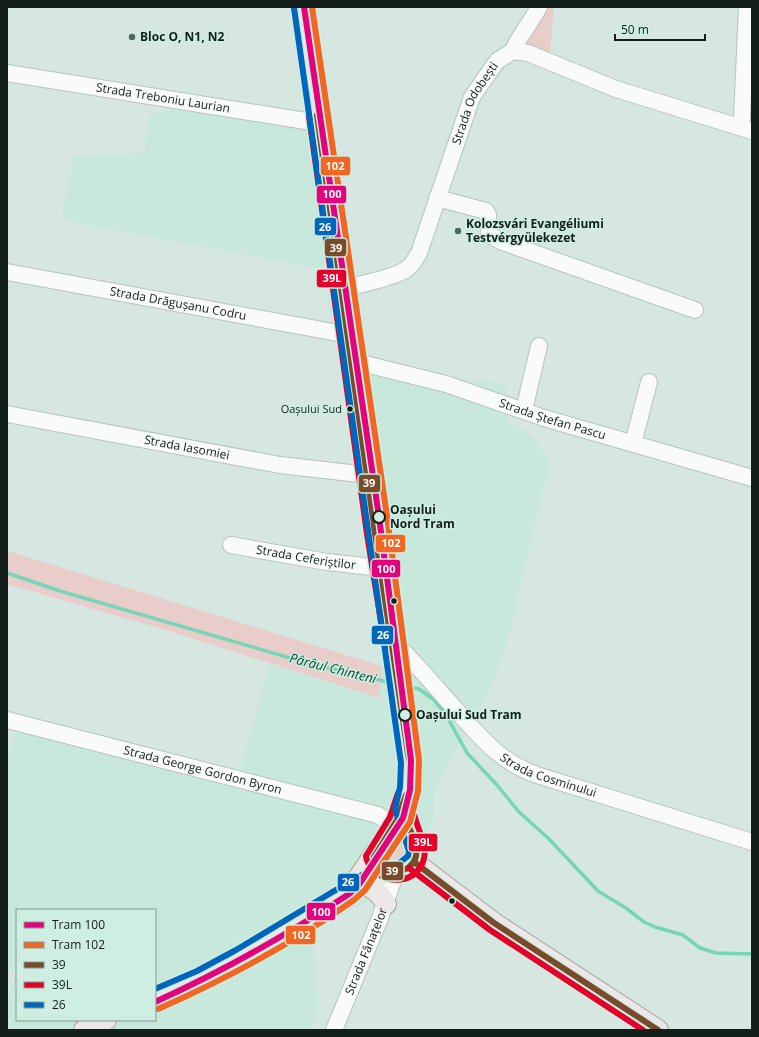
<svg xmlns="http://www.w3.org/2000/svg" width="759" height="1037" viewBox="0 0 759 1037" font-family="'Open Sans',sans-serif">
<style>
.built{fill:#c9e8dc;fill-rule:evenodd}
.green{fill:#e8cdcb}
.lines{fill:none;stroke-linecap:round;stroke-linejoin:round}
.stream{stroke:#76d5b6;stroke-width:3.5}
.minor-casing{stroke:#b6c4be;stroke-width:18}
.major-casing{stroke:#aaa5a2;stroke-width:22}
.minor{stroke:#f9fbfa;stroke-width:16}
.major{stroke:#ede7e7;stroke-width:20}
.bus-1-casing{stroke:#ceeee1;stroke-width:9}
.bus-2-casing{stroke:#ceeee1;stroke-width:9}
.bus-3-casing{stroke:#ceeee1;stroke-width:9}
.bus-1{stroke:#7a4b2a;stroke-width:6}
.bus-2{stroke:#e4002b;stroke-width:6}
.bus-3{stroke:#0065bd;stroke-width:6}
.tram-1-casing{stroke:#ceeee1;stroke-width:9}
.tram-2-casing{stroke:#ceeee1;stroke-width:9}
.tram-1{stroke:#e5007d;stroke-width:6}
.tram-2{stroke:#f26522;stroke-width:6}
.poi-dot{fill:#576560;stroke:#ceeee1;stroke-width:1.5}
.bus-dot{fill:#131f1b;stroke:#ceeee1;stroke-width:1.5}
.stop-dot{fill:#ceeee1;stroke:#131f1b;stroke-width:2}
.labels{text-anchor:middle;stroke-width:3;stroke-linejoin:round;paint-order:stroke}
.bus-label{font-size:11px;fill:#131f1b;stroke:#ceeee1;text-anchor:end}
.poi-label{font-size:12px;font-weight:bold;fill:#131f1b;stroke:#ceeee1;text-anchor:start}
.street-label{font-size:12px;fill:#131f1b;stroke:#ceeee1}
.stop-label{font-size:12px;font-weight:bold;fill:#131f1b;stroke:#ceeee1;text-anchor:start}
.water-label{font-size:13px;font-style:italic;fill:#114736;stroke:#ceeee1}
.line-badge{stroke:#ceeee1;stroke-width:1.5}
.badge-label{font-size:11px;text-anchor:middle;font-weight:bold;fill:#fff}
</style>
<rect width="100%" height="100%" fill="#d5e7e0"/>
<path class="built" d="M171,109L265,122L309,131L328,264L362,372L505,383L509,422L533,437L550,461L524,568L510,631L493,684L434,790V820L414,849L406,870L369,900L312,931L318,1011L310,1030H7V999L16,972L7,968V757L17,732L238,780L269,664L379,698L382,666L351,442L323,269L61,220L74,157L144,153L150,115ZM17,910H155V1020H17Z"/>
<path class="green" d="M547,7H554L550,54L524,46Z
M7,551L382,666L379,698L169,631L7,584Z
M395,837L410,846L404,861L391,865L382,855Z"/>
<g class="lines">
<path class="stream" d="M7,573L60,591L304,662L392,683
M404,686L419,689L433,699L445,713L467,753L497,785L519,812L548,838L598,891L626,908L644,922L655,927L683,935L700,948L716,953L752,954"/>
<g class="minor-casing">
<g id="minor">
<path d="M513,51C514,43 534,18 539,7"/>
<path id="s1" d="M7,73L318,123"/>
<path d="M740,127L742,117L747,7"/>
<path d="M437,198L486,211L488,215L489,234L500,241L695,310"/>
<path id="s2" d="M7,272L349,335"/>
<path id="s3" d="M342,287C354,287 399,276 408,268C413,264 416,258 419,253L472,97L497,61L513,51L528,53L616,89L752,131"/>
<path id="s4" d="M353,361L446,384L544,418L752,478"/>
<path d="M524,410L539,346"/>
<path id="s5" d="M7,414L280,465L368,475"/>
<path d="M633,444L649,382"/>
<path id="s6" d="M231,545L327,562L381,568"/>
<path id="s7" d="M391,638C411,659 430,680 449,702C475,731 498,762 537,775L752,842"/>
<path id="s8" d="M7,720L378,815L386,821L391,831"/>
<path id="s9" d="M334,1030L380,918L396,872"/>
</g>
</g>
<g class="major-casing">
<path id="major" d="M302,7L409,763L408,788L401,815L350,890
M414,862L494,923L658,1030
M378,863C381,868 385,870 391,871C422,877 428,829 391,831
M363,884C375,888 380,894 386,904
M155,998L200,978L240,957L350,890L388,871
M84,1030L106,1020"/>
</g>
<use href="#minor" class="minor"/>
<use href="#major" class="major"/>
<g class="bus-1-casing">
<path id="bus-1" d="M317,115L392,646
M317,115L375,533L392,646
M392,646L409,760
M392,646L409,760
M406,795C405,799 403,804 403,807C403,825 428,850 410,866C405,871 400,872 393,871C383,871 379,865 374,857L397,820Z
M414,862L494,923L658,1030"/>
</g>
<g class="bus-2-casing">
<path id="bus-2" d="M325,113L400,645
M309,116L367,534L385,647
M398,793L390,817L366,856C366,860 368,863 371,867C383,883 410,885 421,866C434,844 408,822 414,797
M409,868L490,930L643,1030"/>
</g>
<g class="bus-3-casing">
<path id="bus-3" d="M155,989L197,971L236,950L354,879L385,864H398L408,856L409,851L395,809L400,787L401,763L294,8"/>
</g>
<use href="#bus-1" class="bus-1"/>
<use href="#bus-2" class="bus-2"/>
<use href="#bus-3" class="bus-3"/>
<g class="tram-1-casing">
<path id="tram-1" d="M155,1002C223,971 287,935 349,894L358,886L403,818L410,790L411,760L379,517L304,7"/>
</g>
<g class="tram-2-casing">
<path id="tram-2" d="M158,1009C226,979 293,943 354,900L365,890L410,822L418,791L419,760L387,516L312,7"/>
</g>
<use href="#tram-1" class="tram-1"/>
<use href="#tram-2" class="tram-2"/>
</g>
<g class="poi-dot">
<circle cx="132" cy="37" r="4"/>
<circle cx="458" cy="231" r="4"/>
</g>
<g class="bus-dot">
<circle cx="350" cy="409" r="3.5"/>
<circle cx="394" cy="601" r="3.5"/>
<circle cx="452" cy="901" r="3.5"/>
</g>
<g class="stop-dot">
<circle cx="379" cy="517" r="6"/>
<circle cx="405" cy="715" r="6"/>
</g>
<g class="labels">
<g class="bus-label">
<text x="342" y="413">Oașului Sud</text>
</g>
<g class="poi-label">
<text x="140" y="41">Bloc O, N1, N2</text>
<text x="466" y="228">Kolozsvári Evangéliumi<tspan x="466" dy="14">Testvérgyülekezet</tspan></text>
</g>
<g class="street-label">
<text dy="4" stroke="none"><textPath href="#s1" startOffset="158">Strada Treboniu Laurian</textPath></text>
<text dy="4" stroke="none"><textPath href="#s3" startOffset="248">Strada Odobești</textPath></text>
<text dy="4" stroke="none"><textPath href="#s2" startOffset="174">Strada Drăgușanu Codru</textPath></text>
<text dy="4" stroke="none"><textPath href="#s4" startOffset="208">Strada Ștefan Pascu</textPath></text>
<text dy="4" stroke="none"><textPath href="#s5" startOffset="183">Strada Iasomiei</textPath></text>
<text dy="4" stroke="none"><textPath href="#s6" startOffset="76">Strada Ceferiștilor</textPath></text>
<text dy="4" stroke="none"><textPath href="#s8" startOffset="202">Strada George Gordon Byron</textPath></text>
<text dy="4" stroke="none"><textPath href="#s7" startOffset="213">Strada Cosminului</textPath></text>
<text dy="4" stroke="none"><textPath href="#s9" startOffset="85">Strada Fânațelor</textPath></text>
</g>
<g class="stop-label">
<text x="390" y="514">Oașului<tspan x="390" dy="14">Nord Tram</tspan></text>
<text x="416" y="719">Oașului Sud Tram</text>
</g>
<g class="water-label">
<text transform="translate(333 668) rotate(14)" y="5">Pârâul Chinteni</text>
</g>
</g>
<g class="line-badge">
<rect x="320" y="156" width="31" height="20" rx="4" fill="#f26522"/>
<rect x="316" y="185" width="31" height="19" rx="4" fill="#e5007d"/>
<rect x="314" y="217" width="23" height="19" rx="4" fill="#0065bd"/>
<rect x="324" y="238" width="23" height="19" rx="4" fill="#7a4b2a"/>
<rect x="316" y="269" width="31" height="19" rx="4" fill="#e4002b"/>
<rect x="358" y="474" width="23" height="19" rx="4" fill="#7a4b2a"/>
<rect x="375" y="534" width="31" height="19" rx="4" fill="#f26522"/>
<rect x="371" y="559" width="30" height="19" rx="4" fill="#e5007d"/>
<rect x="371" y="625" width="23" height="20" rx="4" fill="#0065bd"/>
<rect x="408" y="833" width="30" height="19" rx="4" fill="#e4002b"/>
<rect x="381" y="861" width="23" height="20" rx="4" fill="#7a4b2a"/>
<rect x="337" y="873" width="23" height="19" rx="4" fill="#0065bd"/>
<rect x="306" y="902" width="30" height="19" rx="4" fill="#e5007d"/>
<rect x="285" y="925" width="31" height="20" rx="4" fill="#f26522"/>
</g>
<g class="badge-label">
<text x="335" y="170">102</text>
<text x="332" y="198">100</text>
<text x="325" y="231">26</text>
<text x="336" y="252">39</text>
<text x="332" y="282">39L</text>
<text x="369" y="487">39</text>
<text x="391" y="547">102</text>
<text x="386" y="573">100</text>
<text x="383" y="639">26</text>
<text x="423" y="846">39L</text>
<text x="392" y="875">39</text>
<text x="348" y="886">26</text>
<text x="321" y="916">100</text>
<text x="301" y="939">102</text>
</g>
<rect width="759" height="1037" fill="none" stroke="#131f1b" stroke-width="16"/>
<rect x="16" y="909" width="140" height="112" fill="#ceeee1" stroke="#839b92"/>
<rect x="24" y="922" width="20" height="6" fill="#e5007d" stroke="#839b92"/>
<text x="52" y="929" font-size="12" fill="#131f1b">Tram 100</text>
<rect x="24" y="942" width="20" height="6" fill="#f26522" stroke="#839b92"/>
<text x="52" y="949" font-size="12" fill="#131f1b">Tram 102</text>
<rect x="24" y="962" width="20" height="6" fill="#7a4b2a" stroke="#839b92"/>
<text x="52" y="969" font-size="12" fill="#131f1b">39</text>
<rect x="24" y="982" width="20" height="6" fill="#e4002b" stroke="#839b92"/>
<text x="52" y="989" font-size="12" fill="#131f1b">39L</text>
<rect x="24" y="1002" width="20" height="6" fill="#0065bd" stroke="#839b92"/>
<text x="52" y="1009" font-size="12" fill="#131f1b">26</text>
<path d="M615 34v6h90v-6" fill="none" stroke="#131f1b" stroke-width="2"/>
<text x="621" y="34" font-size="12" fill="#131f1b" stroke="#ceeee1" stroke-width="3" paint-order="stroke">50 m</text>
</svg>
